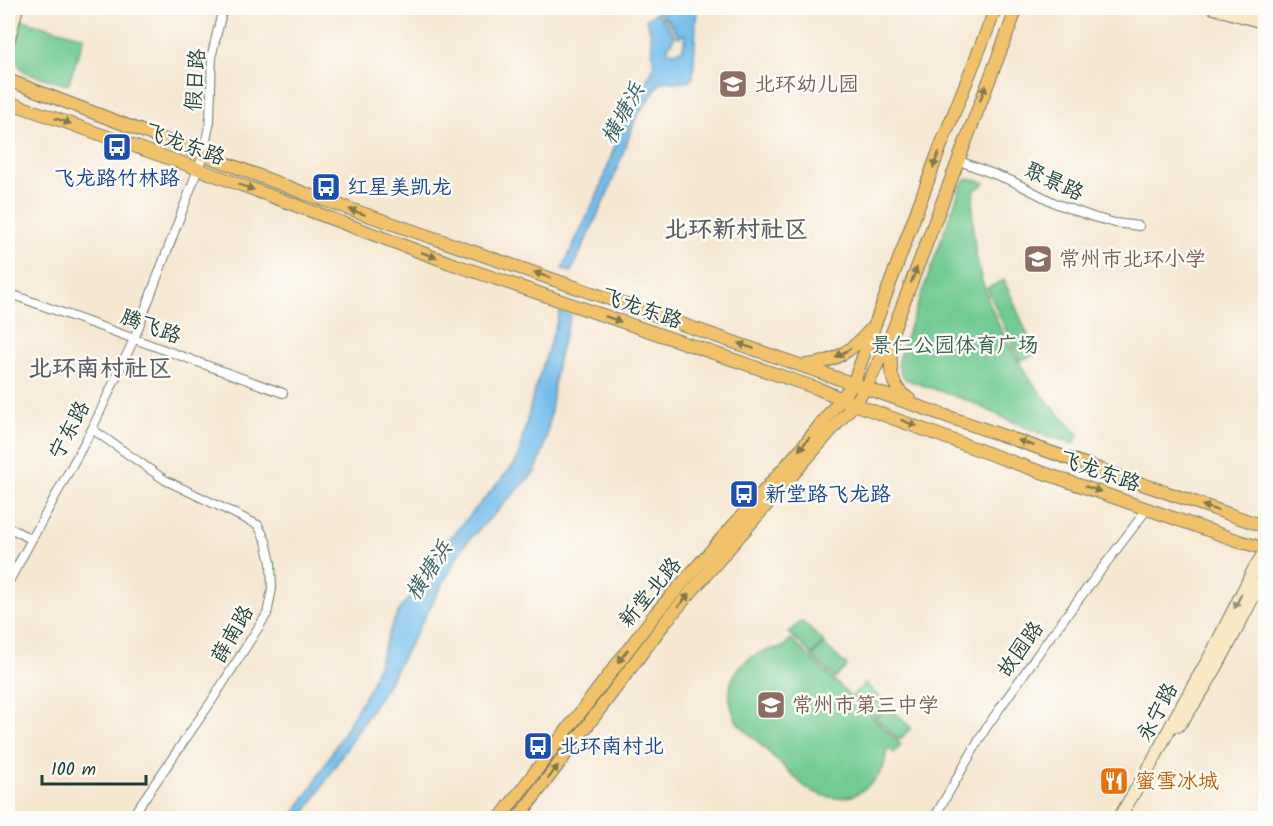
<svg xmlns="http://www.w3.org/2000/svg" width="1273" height="826" font-family="Kalam,'LXGW WenKai TC',sans-serif">
<style>
.green{fill:#72cb92;stroke:#488463;stroke-width:1.5}
.water{fill:#73bdec;stroke:#497d90;stroke-width:1.5}
.lines{fill:none;stroke-linecap:round;stroke-linejoin:round}
.street-casing{stroke:#6a786b;stroke-width:10}
.secondary-casing{stroke:#6a786b;stroke-width:14}
.primary-casing{stroke:#6a786b;stroke-width:14}
.street{stroke:#fff;stroke-width:8}
.secondary{stroke:#fae7c3;stroke-width:12}
.primary{stroke:#f2c26a;stroke-width:12}
.oneway{fill:#7e794c}
.oneway2{fill:#8c927c}
.labels{text-anchor:middle;stroke-width:5;stroke-linejoin:round;paint-order:stroke}
.street-label{font-size:21px;fill:#1f3d34;stroke:#fdfcf7}
.education-label{font-size:21px;fill:#785e54;stroke:#fdfcf7;text-anchor:start}
.transit-label{font-size:21px;fill:#164399;stroke:#fdfcf7;text-anchor:start}
.park-label{font-size:21px;fill:#34604c;stroke:#fdfcf7}
.food-label{font-size:21px;fill:#c56008;stroke:#fdfcf7;text-anchor:start}
.water-label{font-size:22px;font-style:italic;fill:#345d62;stroke:#fdfcf7}
.quarter-label{font-size:24px;font-weight:bold;fill:#5a5d62;stroke:#fdfcf7}
</style>
<rect width="100%" height="100%" fill="#fdfcf7"/>
<filter id="ink" filterUnits="userSpaceOnUse"><feTurbulence type="fractalNoise" baseFrequency=".0167" numOctaves="2"/><feDisplacementMap in="SourceGraphic" scale="12" xChannelSelector="R" yChannelSelector="G"/><feConvolveMatrix kernelMatrix="1 2 1 2 8 2 1 2 1" color-interpolation-filters="sRGB"/></filter>
<filter id="wash" filterUnits="userSpaceOnUse"><feTurbulence type="fractalNoise" baseFrequency=".008" numOctaves="4" result="noise"/><feDisplacementMap in="SourceGraphic" scale="24" xChannelSelector="R" yChannelSelector="G"/><feGaussianBlur stdDeviation="1.35" result="paint"/><feColorMatrix in="noise" values="0 0 0 0 0 0 0 0 0 0 0 0 0 0 0 0 0 1.4 0 .05"/><feComposite in="paint" operator="in"/></filter>
<g filter="url(#wash)">
<rect width="100%" height="100%" fill="#f6e7d1"/>
<!-- green -->
<path class="green" d="M22,20l62,17 -16,48 -38,-11 -7,-3 -5,-7 -4,-15z
M968,179h7l10,4 -11,8c-11,89 41,185 105,243l-5,10 -30,-9 -40,-17 -32,-16 -67,-23c-6,-8 -8,-13 -6,-23l63,-173z
M1004,280l32,74 -16,7 -33,-73z
M801,621l23,21 -12,13 -23,-22z
M791,639l110,106 -7,8 -5,-5c-5,6 -3,15 -7,22 -3,6 -8,10 -12,14 -20,20 -42,16 -64,4l-69,-66c-5,-10 -8,-22 -7,-33 3,-25 30,-41 52,-41z
M824,644l23,22 -12,12 -23,-22z
M865,683l22,22 -12,12 -22,-22z
M889,706l22,22 -12,12 -23,-22z"/>
<!-- water -->
<path class="water" d="M662,8h35l-4,70c-10,9 -20,1 -32,4l-25,36 -27,72 -38,82 -9,-3 37,-78 25,-71 30,-53 -4,-37 -4,-10 11,-9 1,5 4,1v4l5,1v5l4,1v4l4,3c-2,6 -6,8 -8,16l9,1 7,-3 2,-12 -2,-3 -3,3 -3,-1 1,-3 -4,-2v-5l-4,-1 -1,-5 -5,-1v-4l-4,-1 -1,-5z
M560,312l11,3c-4,13 -9,27 -12,40 -9,39 -6,82 -25,118l-70,72 -75,137 -87,136h-11l21,-31 59,-102 21,-61 10,-18 21,-26 16,-29 78,-90 16,-65z"/>
</g>
<g filter="url(#ink)">
<g class="lines">
<!-- street casing -->
<g class="street-casing">
<path id="street" d="M957,160l55,21 45,23 36,13 22,6 24,3
M8,293l275,100
M92,429l73,51 93,45 8,16 5,22 1,26 -5,25 -56,88 -80,116
M8,527l23,12
M8,583l84,-154 42,-90 64,-170 5,-14 7,-34 2,-67 11,-46
M934,818l52,-90 61,-87 101,-133"/>
</g>
<!-- secondary casing -->
<g class="secondary-casing">
<path id="secondary" d="M1214,8l52,15
M1251,8l15,4
M8,42l9,-34
M1178,726c36,-46 60,-102 88,-153
M1119,818l34,-57 23,-45 37,-65 42,-84 11,-17"/>
</g>
<!-- primary casing -->
<g class="primary-casing">
<path id="primary" d="M8,80l296,113 962,334
M8,102l177,62 265,99 369,126 35,15 147,54 241,84 24,7
M892,340c-2,22 -5,46 17,59
M806,365c27,-2 46,-14 64,-35
M500,818l156,-205 144,-163 53,-66 87,-236 56,-140
M518,818l148,-197 188,-217 12,-16 24,-50 127,-330"/>
</g>
<!-- street -->
<use href="#street" class="street"/>
<!-- secondary -->
<use href="#secondary" class="secondary"/>
<!-- primary -->
<use href="#primary" class="primary"/>
</g>
<!-- one-way arrows -->
<defs><path id="oneway-solid" d="M-6-.8H1V-3.2L6.5 0L1 3.2V.8H-6Z" transform="scale(1.5)"/></defs>
<g class="oneway">
<use href="#oneway-solid" transform="translate(983 93) rotate(-69)"/>
<use href="#oneway-solid" transform="translate(63 121) rotate(19)"/>
<use href="#oneway-solid" transform="translate(936 160) rotate(110)"/>
<use href="#oneway-solid" transform="translate(246 187) rotate(20)"/>
<use href="#oneway-solid" transform="translate(357 212) rotate(-161)"/>
<use href="#oneway-solid" transform="translate(429 255) rotate(20)"/>
<use href="#oneway-solid" transform="translate(542 275) rotate(-161)"/>
<use href="#oneway-solid" transform="translate(914 275) rotate(-69)"/>
<use href="#oneway-solid" transform="translate(613 319) rotate(19)"/>
<use href="#oneway-solid" transform="translate(746 346) rotate(-161)"/>
<use href="#oneway-solid" transform="translate(843 353) rotate(149)"/>
<use href="#oneway-solid" transform="translate(909 423) rotate(21)"/>
<use href="#oneway-solid" transform="translate(1026 443) rotate(-161)"/>
<use href="#oneway-solid" transform="translate(804 444) rotate(129)"/>
<use href="#oneway-solid" transform="translate(1093 489) rotate(19)"/>
<use href="#oneway-solid" transform="translate(1210 508) rotate(-161)"/>
<use href="#oneway-solid" transform="translate(684 600) rotate(-49)"/>
<use href="#oneway-solid" transform="translate(623 656) rotate(127)"/>
<use href="#oneway-solid" transform="translate(553 772) rotate(-53)"/>
</g>
<use class="oneway2" href="#oneway-solid" transform="translate(1238 601) rotate(116)"/>
</g>
<!-- icons -->
<defs>
<g id="school-square" transform="scale(1.5)"><rect x="-9" y="-9" width="18" height="18" rx="4" fill="#8d6e63" stroke="#fdfcf7"/><path d="M0-5L7-2L0 1L-7-2ZM-4 1L0 2.5L4 1V4Q0 6-4 4Z" fill="#fff"/></g>
<g id="bus-square" transform="scale(1.5)"><rect x="-9" y="-9" width="18" height="18" rx="4" fill="#1a4fb4" stroke="#fdfcf7"/><path d="M-5-6H5V4H4V6H2V4H-2V6H-4V4H-5ZM-3.5-4V0h7V-4ZM-3.5 1.2v1.5H-2V1.2ZM2 1.2v1.5H3.5V1.2Z" fill="#fff"/></g>
<g id="restaurant-square" transform="scale(1.5)"><rect x="-9" y="-9" width="18" height="18" rx="4" fill="#e8710a" stroke="#fdfcf7"/><path d="M-5-6h1v4h1v-4h1v4h1v-4h1v5L-1.5 .5V6h-2V.5L-5-1ZM5-6V6H3V1.5H1.5Q1.5-4 5-6Z" fill="#fff"/></g>
</defs>
<g fill-rule="evenodd">
<use href="#school-square" x="733" y="84"/>
<use href="#bus-square" x="117" y="147"/>
<use href="#bus-square" x="326" y="187"/>
<use href="#school-square" x="1038" y="259"/>
<use href="#bus-square" x="744" y="494"/>
<use href="#school-square" x="771" y="705"/>
<use href="#bus-square" x="538" y="746"/>
<use href="#restaurant-square" x="1114" y="781"/>
</g>
<g class="labels">
<!-- street labels -->
<g class="street-label">
<text transform="translate(195 80) rotate(-86)" y="7">假日路</text>
<text transform="translate(185 144) rotate(20)" y="7">飞龙东路</text>
<text transform="translate(1054 181) rotate(25)" y="7">聚景路</text>
<text transform="translate(642 308) rotate(19)" y="7">飞龙东路</text>
<text transform="translate(151 326) rotate(20)" y="7">腾飞路</text>
<text transform="translate(69 430) rotate(-62)" y="7">宁东路</text>
<text transform="translate(1100 471) rotate(19)" y="7">飞龙东路</text>
<text transform="translate(650 592) rotate(-50)" y="7">新堂北路</text>
<text transform="translate(232 634) rotate(-60)" y="7">薛南路</text>
<text transform="translate(1020 649) rotate(-54)" y="7">故园路</text>
<text transform="translate(1157 712) rotate(-62)" y="7">永宁路</text>
</g>
<!-- education labels -->
<g class="education-label">
<text x="754" y="91">北环幼儿园</text>
<text x="1059" y="266">常州市北环小学</text>
<text x="792" y="712">常州市第三中学</text>
</g>
<!-- transit labels -->
<g class="transit-label">
<text x="117" y="185" text-anchor="middle">飞龙路竹林路</text>
<text x="347" y="194">红星美凯龙</text>
<text x="765" y="501">新堂路飞龙路</text>
<text x="559" y="753">北环南村北</text>
</g>
<!-- park labels -->
<g class="park-label">
<text x="955" y="352">景仁公园体育广场</text>
</g>
<!-- food labels -->
<g class="food-label">
<text x="1135" y="788">蜜雪冰城</text>
</g>
<!-- water labels -->
<g class="water-label">
<text transform="translate(622 113) rotate(-61)" y="8">横塘浜</text>
<text transform="translate(428 570) rotate(-57)" y="8">横塘浜</text>
</g>
<!-- quarter labels -->
<g class="quarter-label">
<text x="736" y="237">北环新村社区</text>
<text x="100" y="376">北环南村社区</text>
</g>
</g>
<!-- margin -->
<rect width="1273" height="826" fill="none" stroke="#fdfcf7" stroke-width="30"/>
<!-- scale -->
<path d="M42 775v9h104v-9" fill="none" stroke="#1f3d34" stroke-width="3"/>
<text x="51" y="775" font-size="18" fill="#1f3d34" stroke="#fdfcf7" stroke-width="4.5" paint-order="stroke">100 m</text>
</svg>
